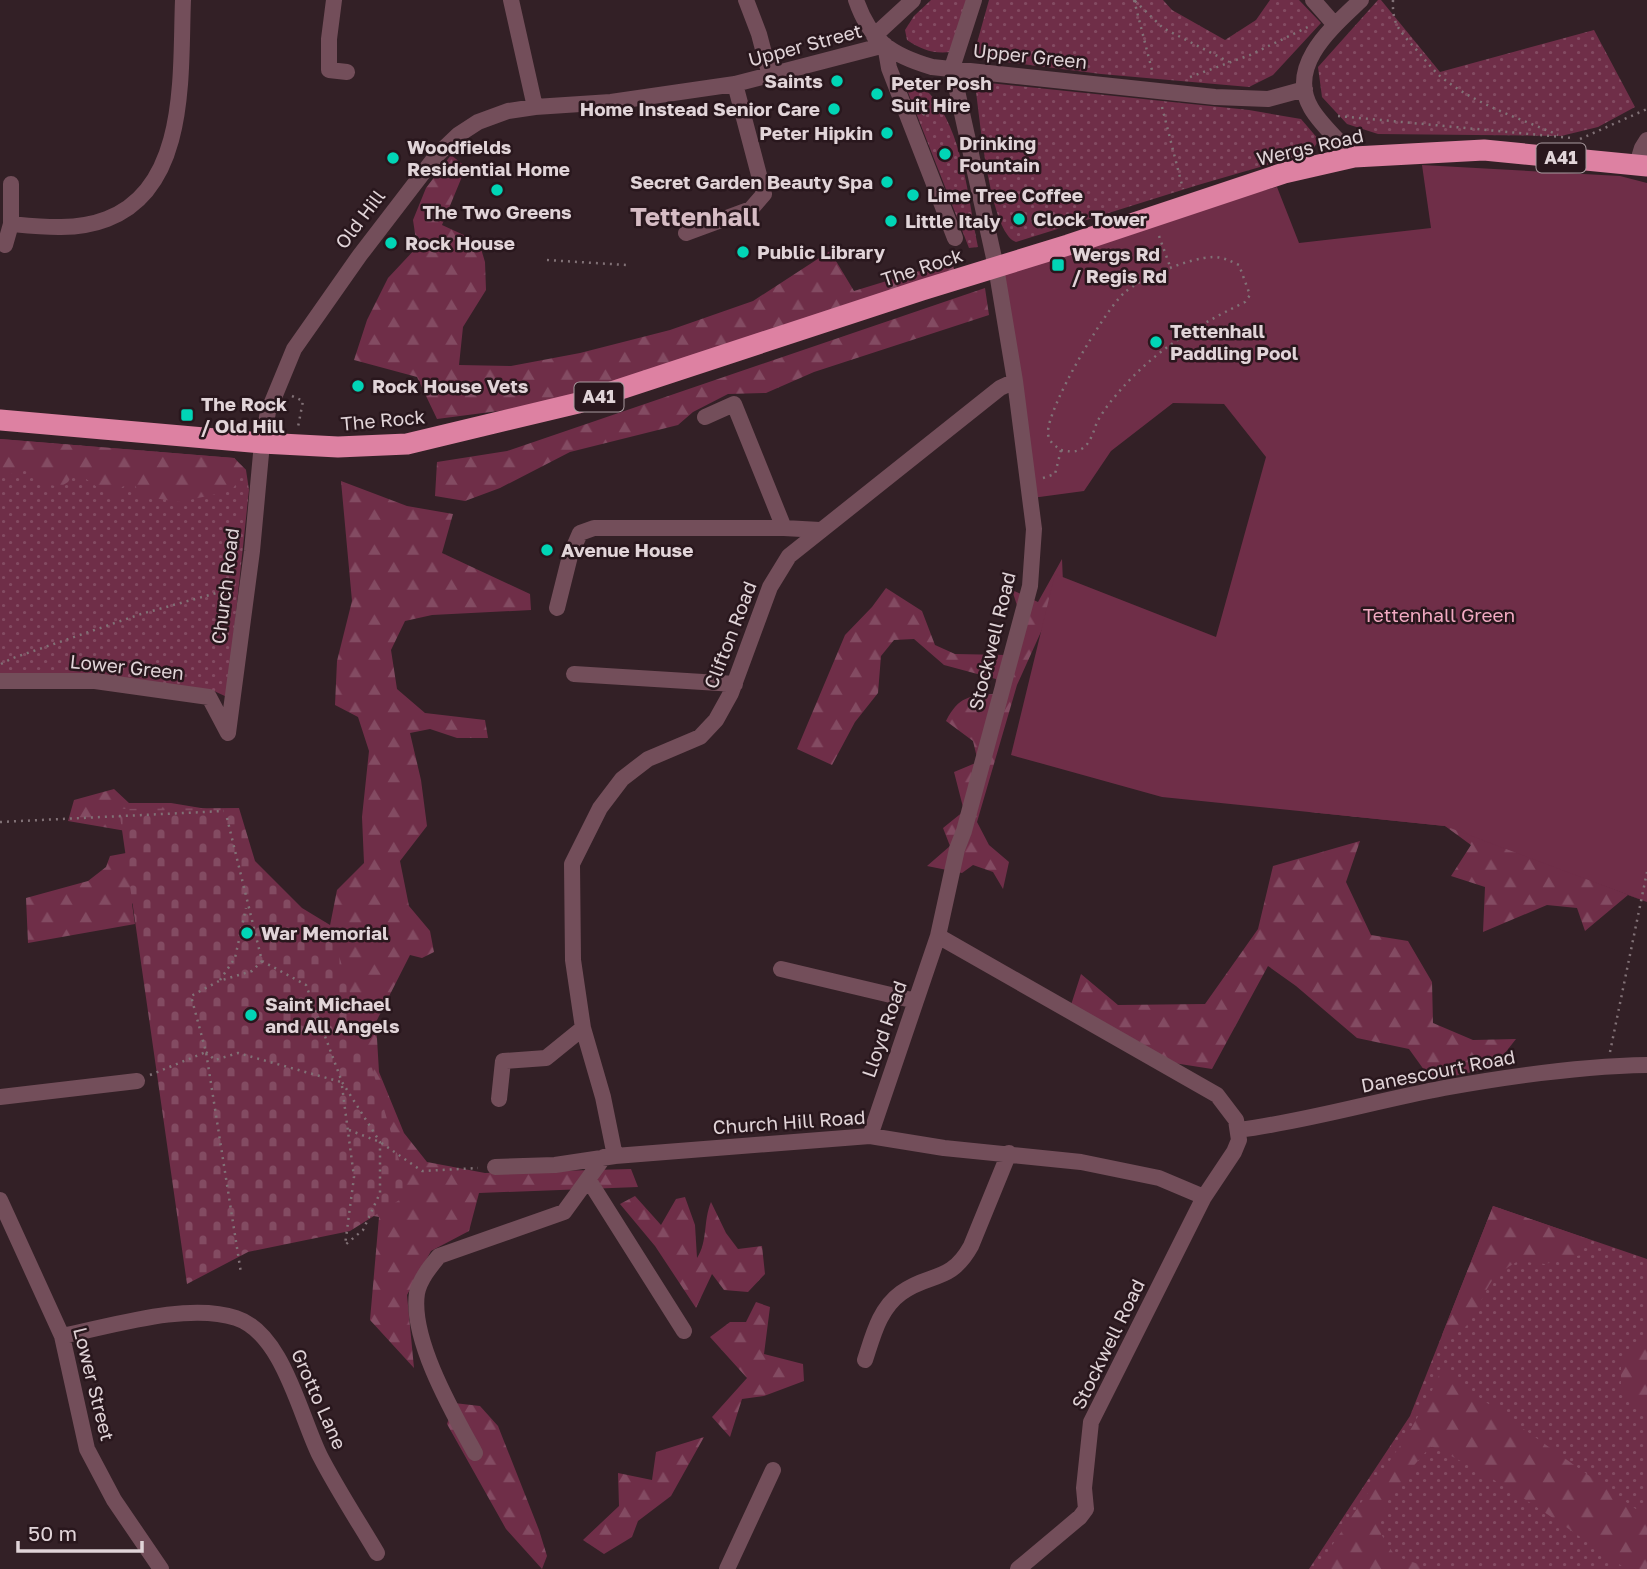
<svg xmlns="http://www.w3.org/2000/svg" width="1647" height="1569" font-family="'Golos Text',sans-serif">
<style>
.grass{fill:url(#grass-dots)}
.forest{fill:url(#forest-firs)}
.cemetery{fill:url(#cemetery-stones)}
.park{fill:#6f2e48}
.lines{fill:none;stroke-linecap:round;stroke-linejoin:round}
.path{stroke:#817176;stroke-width:2.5;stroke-dasharray:2 5;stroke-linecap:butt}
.minor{stroke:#734e5a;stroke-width:16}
.highway{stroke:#dd81a2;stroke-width:21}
.poi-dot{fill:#01d5b6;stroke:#29171d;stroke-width:2.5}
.labels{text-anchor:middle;stroke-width:5;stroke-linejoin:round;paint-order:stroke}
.shield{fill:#29171d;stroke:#aa9ba0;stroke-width:2}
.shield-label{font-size:18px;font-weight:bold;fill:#e1d4d8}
.street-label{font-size:19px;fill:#e1d4d8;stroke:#29171d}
.poi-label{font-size:19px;font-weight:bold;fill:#e1d4d8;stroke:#29171d;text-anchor:start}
.park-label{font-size:19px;fill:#f2aac2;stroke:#29171d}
.district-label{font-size:26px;font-weight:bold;fill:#d6bcc4;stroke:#29171d}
</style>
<defs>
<pattern id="grass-dots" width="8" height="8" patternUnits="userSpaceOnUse" patternTransform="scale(1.75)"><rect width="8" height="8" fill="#6f2e48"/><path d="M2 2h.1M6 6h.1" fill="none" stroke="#834b62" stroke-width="1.8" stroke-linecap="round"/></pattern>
<pattern id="forest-firs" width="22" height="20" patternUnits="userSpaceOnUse" patternTransform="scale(1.75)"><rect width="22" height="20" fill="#6f2e48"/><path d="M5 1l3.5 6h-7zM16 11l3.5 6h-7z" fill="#834b62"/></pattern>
<pattern id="cemetery-stones" width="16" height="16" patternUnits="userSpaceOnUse" patternTransform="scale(1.75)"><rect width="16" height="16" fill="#6f2e48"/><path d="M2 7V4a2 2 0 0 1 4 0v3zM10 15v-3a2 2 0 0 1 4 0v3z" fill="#834b62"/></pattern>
</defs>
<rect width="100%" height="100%" fill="#332026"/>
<!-- grass -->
<path class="grass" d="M931,0h39l-19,52c-18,2 -29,-2 -44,-12l-2,-10 9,-14z
M989,0h174l9,10 53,30 31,-20 14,-20h29l22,23 -48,52 -24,12 -148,-13 -119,-15 -7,-9z
M1378,0h3l59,72 154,-42 41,77 -37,20 -37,9 -183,-2 -31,-10 -25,-27 -4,-30z
M902,77c10,5 20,9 28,17 33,37 38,104 48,153l-9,1z
M989,83l260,27 52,9 18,21 -8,12 -113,33 -182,57c-26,-9 -36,-122 -40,-150z
M0,439l234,19 12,12 3,20 -22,207 -13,-6 -124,-14 -90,2z
M1493,1206l154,53v310h-338l101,-153z"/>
<!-- forest -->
<path class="forest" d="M451,155l15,12 -24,58 37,17 6,20 1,28 -23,37 -4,38 52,1 69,-13 90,-23 83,-29 77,-50 24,40 98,-30 3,12 -247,84 -179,50 -92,12 -20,-42 -63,-17 13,-40 21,-42 29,-31 -4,-27 13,-32z
M985,288l4,27 -175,57 -48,21 -38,1 -35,18 -15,13 -108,27 -70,36 -35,13 -30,-5 2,-34 70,-11z
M0,439l234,19 12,12 -15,21 -52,11 -38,-6 -8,-14 -11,5 -7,13 -40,-29 -7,11 -8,5 -23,-5 -11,-15 -19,9 -7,-1z
M341,481l66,25 46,8 -11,39 88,41 1,16 -99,5 -27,6 -14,29 6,39 28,24 60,7 3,18h-31l-27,-9 -20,4 11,47 6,46 -27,35 9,45 21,25 4,21 -12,6 -12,-3 -34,67 3,50 25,61 23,29 58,11 146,-4 7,18 -159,6 -10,38 -38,20 -24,44 7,73 -44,-48 9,-103 -37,-7 -20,-244 15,-76 27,-27 -2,-46 7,-66 -11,-34 -23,-12 2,-44 15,-60z
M1062,559l1,24 -46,102 -40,137 12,23 20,17 -6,27 -10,-17 -20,-7 -11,8 -35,-7 23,-20 -7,-18 21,-17 -10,-39 24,-10 -5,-21 -27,-20c13,-25 23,-25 49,-27l1,-15 -52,-14 -30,-26 -20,1 -13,16 -3,37 -23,29 -23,43 -35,-16 48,-114 27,-28 14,-19 36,23 13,34 20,9 51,1 16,-34 -10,-31 26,12z
M1311,770l336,132 -19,-7 -43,36 -8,-23 -30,-3 -64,27 2,-45 -34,-11 20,-31 -26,-19 -135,-14z
M114,789l15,14h42l42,7 -52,27 -93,-16 6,-21z
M1360,841l-14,41 25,53 37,6 24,41 1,41 40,17 43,-1 -22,28 -62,14 -23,-32 -52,-11 -61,-52 -28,-20 -56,103 -51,-8 -91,-53 11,-34 37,31 87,-1 53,-75 15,-63z
M126,853l20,36 -14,15 3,20 -107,19 -2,-45 62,-17 18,-14 4,-11z
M635,1196l26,29 15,-26 9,-2 10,28 2,33c11,-17 6,-37 14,-56l15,31 12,16 24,-3 3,28 -17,18 -24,-2 -12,-16 -16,34 -41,-62 -35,-42z
M1493,1206l95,33 -7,16 -36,9 -27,-3c-8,5 -17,10 -23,16 -16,17 -21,63 -53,58z
M756,1302l14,5 -6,47 39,10 1,17 -40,15 -22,3 -12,38 -18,-20 35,-39 -37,-41 20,-15h16z
M1647,1345v71l-6,-3 -20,-19v-28l14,-19z
M1442,1369l27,21 178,127v52h-21c-63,-44 -125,-90 -195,-123l-22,25 -20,27 -8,20v16l14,22 26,9 4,4h-109l92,-135 20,-35z
M454,1403l26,3 18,20 41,104 8,26 -5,13 -36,-40 -59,-105z
M704,1437l-33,59 -33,25 -6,16 -28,17 -21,-14 36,-34 -1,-33 34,7 4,-28z"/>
<!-- cemetery -->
<path class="cemetery" d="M239,808l16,53 47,47 28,17 79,269 -59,37 -102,21 -61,32 -68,-475z"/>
<!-- park -->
<path class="park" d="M1422,165l198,11 27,7v719l-202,-76 -283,-29 -151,-42 44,-181 161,63 50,-180 -42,-53 -51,-1 -62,48 -27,40 -52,7 -29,-225 186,-63 88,-23 22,56 132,-15z"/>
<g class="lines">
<!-- path -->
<path class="path" d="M1134,0l19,74
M1393,0c-1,24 6,30 21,47 9,10 17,21 26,29 34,28 79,42 118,59
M1135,1l28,27 66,34
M781,49l7,-2
M1190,77l60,-22 62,-30
M1162,107l21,82
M923,115l15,-18
M1338,116l234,22
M1580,139l67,-30
M1159,236l12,33
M547,260l79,5
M292,396l11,5 -5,26
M1043,478l12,-4 6,-24c-6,-4 -12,-8 -13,-16 -2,-25 57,-124 76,-141 18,-16 65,-35 89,-36 10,0 17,4 26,8l11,30 -5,7c-54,27 -94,50 -133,98 -5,6 -11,15 -15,22 -7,20 -11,34 -36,28
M1,664l12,-6 128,-44 90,-25
M227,818l35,143 -10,10 -33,10 -28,15 15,56 35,221
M0,822l224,-11
M262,961l44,24 36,97 38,60v51l-17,37 -18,15
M220,980l15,-22 11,-50
M206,1052l9,8 23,-7 103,29
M1610,1052l37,-180
M150,1075l56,-23
M342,1086l12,91 -9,68
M349,1130l31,12 42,29 56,-3"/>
<!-- minor -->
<path class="minor" d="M334,0l-5,39v31l18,2
M511,0l24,107
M746,0l13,34 11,42
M856,0c14,41 35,55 76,67l283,30 53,2 37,-10
M1313,0l22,25
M874,36l39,-36
M952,68l22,-68
M1354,157c-13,-14 -34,-33 -43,-49 -25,-43 23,-82 50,-108
M1637,164l5,-16 5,-8
M11,224c31,3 65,7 96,-5 82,-31 73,-147 76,-219
M686,233l65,-24 13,-15 -29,-110
M5,245l6,-21v-40
M705,417l29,-13 50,124
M557,608l13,-52 10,-23 14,-5h190l36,2
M574,674l161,10
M0,681h95l114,16 19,36
M228,733l24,-182 10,-108 6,-31 26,-63 66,-94 76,-99 22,-21 20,-13 30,-11 27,-4 76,-5 124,-18 150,-39 4,23 66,170
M938,936l279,159 19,25 3,20 -5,12 -30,45 -113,225 -7,66 2,21 -6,8 -62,52
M781,969l135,32
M0,1097l137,-16
M499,1099l4,-38 43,-3 37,-30
M1239,1130c69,-9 136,-29 205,-42 67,-12 135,-22 203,-23
M870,1136l68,-200 19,-87 7,-18 66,-245 4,-57 -19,-148 -19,-114 -44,-199
M615,1156l-12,-59 -20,-69 -10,-68 -1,-96 28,-56 22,-29 26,-20 52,-22 16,-17 15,-27 39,-106 19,-31 211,-168 15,-7
M495,1167l60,-2 60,-9 255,-20 74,12 137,14 78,16 45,19
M588,1179l96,152
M0,1200l62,136 25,113 27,51 47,69
M62,1336c50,-10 126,-34 174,-18 47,15 64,98 84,138 17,33 38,65 57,97
M865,1360c8,-24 14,-51 36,-67 28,-21 49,-9 70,-47l38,-93
M475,1453c-22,-40 -65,-114 -58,-160 3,-14 13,-26 22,-37l125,-44 40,-55
M727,1569l46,-99"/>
<!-- highway -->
<path class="highway" d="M0,420l262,23 76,4 69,-3 171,-41 344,-113 146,-45 216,-72 70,-16 130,-7 163,16"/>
</g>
<!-- markers -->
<g class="poi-dot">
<circle cx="837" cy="81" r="7"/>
<circle cx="877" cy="94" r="7"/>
<circle cx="834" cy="109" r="7"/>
<circle cx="887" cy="133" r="7"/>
<circle cx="945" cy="154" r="7"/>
<circle cx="393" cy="158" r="7"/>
<circle cx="887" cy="182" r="7"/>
<circle cx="497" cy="190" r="7"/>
<circle cx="913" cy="195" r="7"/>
<circle cx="1019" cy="219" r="7"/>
<circle cx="891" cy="221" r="7"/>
<circle cx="391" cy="243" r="7"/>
<circle cx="743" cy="252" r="7"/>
<rect x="1051" y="258" width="14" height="14" rx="3.5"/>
<circle cx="1156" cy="342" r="7"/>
<circle cx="358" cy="386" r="7"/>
<rect x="180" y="408" width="14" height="14" rx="3.5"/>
<circle cx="547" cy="550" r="7"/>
<circle cx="247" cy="933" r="7"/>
<circle cx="251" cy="1015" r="7"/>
</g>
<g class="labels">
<!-- shield labels -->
<g class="shield">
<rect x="1536.5" y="143.5" width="49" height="29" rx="5"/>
<rect x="574.5" y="382.5" width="49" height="29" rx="5"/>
</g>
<g class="shield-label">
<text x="1561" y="164">A41</text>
<text x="599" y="403">A41</text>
</g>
<!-- street labels -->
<g class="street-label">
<text transform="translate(805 45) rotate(-15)" y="7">Upper Street</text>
<text transform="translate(1030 56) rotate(6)" y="7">Upper Green</text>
<text transform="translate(1310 147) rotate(-13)" y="7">Wergs Road</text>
<text transform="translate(360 219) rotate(-53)" y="7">Old Hill</text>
<text transform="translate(922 267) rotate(-18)" y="7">The Rock</text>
<text transform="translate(383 420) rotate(-5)" y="7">The Rock</text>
<text transform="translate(225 586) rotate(-83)" y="7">Church Road</text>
<text transform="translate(730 635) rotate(-69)" y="7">Clifton Road</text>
<text transform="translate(992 641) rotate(-76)" y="7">Stockwell Road</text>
<text transform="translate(127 667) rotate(6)" y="7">Lower Green</text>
<text transform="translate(884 1029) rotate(-71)" y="7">Lloyd Road</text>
<text transform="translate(1438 1071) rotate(-11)" y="7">Danescourt Road</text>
<text transform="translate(789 1122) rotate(-4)" y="7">Church Hill Road</text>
<text transform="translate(1108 1344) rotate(-64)" y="7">Stockwell Road</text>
<text transform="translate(94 1384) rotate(76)" y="7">Lower Street</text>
<text transform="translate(319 1399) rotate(66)" y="7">Grotto Lane</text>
</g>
<!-- poi labels -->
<g class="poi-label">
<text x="823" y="88" text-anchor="end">Saints</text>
<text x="891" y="90">Peter Posh<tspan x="891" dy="22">Suit Hire</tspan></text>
<text x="820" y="116" text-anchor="end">Home Instead Senior Care</text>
<text x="873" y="140" text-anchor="end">Peter Hipkin</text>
<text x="959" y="150">Drinking<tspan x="959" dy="22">Fountain</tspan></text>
<text x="407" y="154">Woodfields<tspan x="407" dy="22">Residential Home</tspan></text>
<text x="873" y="189" text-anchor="end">Secret Garden Beauty Spa</text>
<text x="927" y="202">Lime Tree Coffee</text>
<text x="497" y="219" text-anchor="middle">The Two Greens</text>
<text x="1033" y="226">Clock Tower</text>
<text x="905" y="228">Little Italy</text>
<text x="405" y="250">Rock House</text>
<text x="757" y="259">Public Library</text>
<text x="1072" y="261">Wergs Rd<tspan x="1072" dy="22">/ Regis Rd</tspan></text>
<text x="1170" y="338">Tettenhall<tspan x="1170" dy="22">Paddling Pool</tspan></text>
<text x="372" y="393">Rock House Vets</text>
<text x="201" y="411">The Rock<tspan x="201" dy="22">/ Old Hill</tspan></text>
<text x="561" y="557">Avenue House</text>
<text x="261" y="940">War Memorial</text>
<text x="265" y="1011">Saint Michael<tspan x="265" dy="22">and All Angels</tspan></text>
</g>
<!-- park labels -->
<g class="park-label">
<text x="1439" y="622">Tettenhall Green</text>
</g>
<!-- district labels -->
<g class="district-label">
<text x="695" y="226">Tettenhall</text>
</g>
</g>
<!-- scale -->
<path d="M18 1541v10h124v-10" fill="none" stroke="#e1d4d8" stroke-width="3.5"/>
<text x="28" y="1541" font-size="21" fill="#e1d4d8" stroke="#29171d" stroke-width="5" paint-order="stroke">50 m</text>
</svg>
